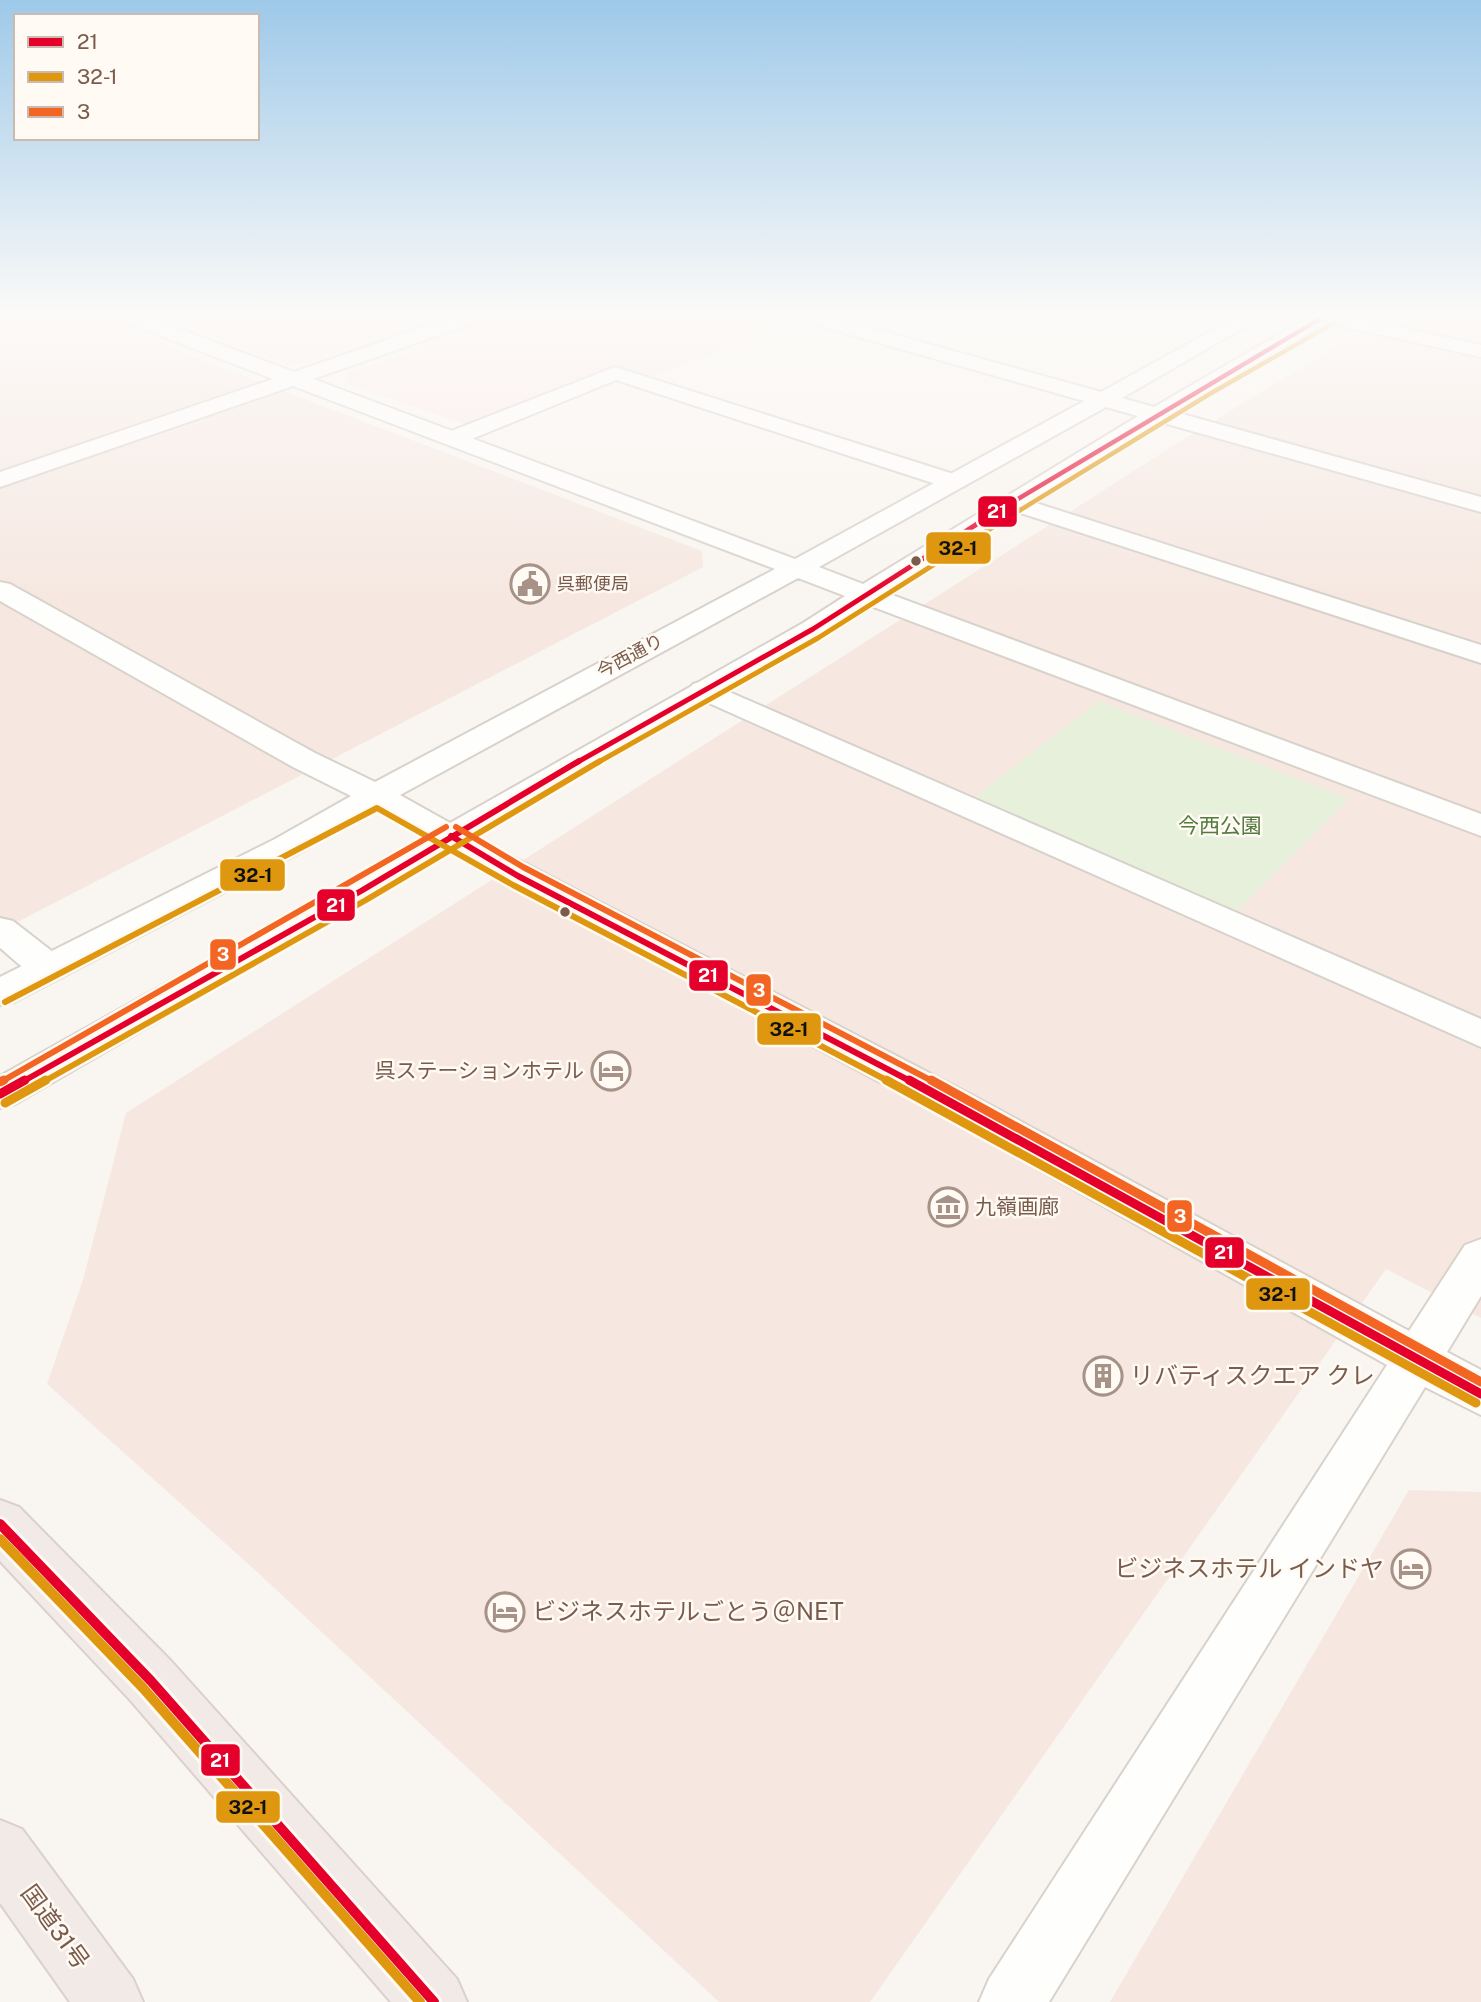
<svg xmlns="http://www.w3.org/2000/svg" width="1481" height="2002" font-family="'Public Sans','Noto Sans JP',sans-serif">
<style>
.commercial{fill:#f6e8e1}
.medical{fill:#fae9e9}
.green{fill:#e7f0db}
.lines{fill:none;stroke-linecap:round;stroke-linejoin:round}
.street-casing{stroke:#d7d1cb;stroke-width:4}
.secondary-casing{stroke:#d9d2cb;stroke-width:4}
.highway-casing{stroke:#dad1cc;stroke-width:4}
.street{fill:#fefefd;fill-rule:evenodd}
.secondary{fill:#fefefd;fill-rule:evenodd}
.highway{fill:#f2eae7;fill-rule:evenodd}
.bus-1-far4-casing{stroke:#fffaf3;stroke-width:7}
.bus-1-far3-casing{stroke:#fffaf3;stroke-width:9}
.bus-1-far2-casing{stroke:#fffaf3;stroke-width:11}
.bus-1-far1-casing{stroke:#fffaf3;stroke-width:14}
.bus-1-casing{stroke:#fffaf3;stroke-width:16}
.bus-2-far4-casing{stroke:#fffaf3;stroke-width:7}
.bus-2-far3-casing{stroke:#fffaf3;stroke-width:9}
.bus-2-far2-casing{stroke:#fffaf3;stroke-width:11}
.bus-2-far1-casing{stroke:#fffaf3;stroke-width:14}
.bus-2-casing{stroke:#fffaf3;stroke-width:16}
.bus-3-far1-casing{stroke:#fffaf3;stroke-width:11}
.bus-3-casing{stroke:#fffaf3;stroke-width:14}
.bus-1-far4{stroke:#e4002b;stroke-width:4.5}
.bus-1-far3{stroke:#e4002b;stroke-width:5}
.bus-1-far2{stroke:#e4002b;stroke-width:6}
.bus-1-far1{stroke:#e4002b;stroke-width:9}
.bus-1{stroke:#e4002b;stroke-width:10}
.bus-2-far4{stroke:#de970f;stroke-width:4.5}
.bus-2-far3{stroke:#de970f;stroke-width:5}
.bus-2-far2{stroke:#de970f;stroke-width:6}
.bus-2-far1{stroke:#de970f;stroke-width:9}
.bus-2{stroke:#de970f;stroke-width:10}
.bus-3-far1{stroke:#f26522;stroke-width:6}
.bus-3{stroke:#f26522;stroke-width:9}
.bus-dot{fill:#7a5c4d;stroke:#fffaf3;stroke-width:2.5}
.labels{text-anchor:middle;stroke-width:5;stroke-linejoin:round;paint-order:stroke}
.far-poi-label{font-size:18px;fill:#7a5c4d;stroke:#fffaf3;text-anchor:start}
.far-street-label{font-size:18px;fill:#7a5c4d;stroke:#fffaf3}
.park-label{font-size:21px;fill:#537a41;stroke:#fffaf3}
.poi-label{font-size:21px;fill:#7a5c4d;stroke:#fffaf3;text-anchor:end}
.near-poi-label{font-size:24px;fill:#7a5c4d;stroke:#fffaf3;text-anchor:start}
.near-street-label{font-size:24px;fill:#7a5c4d;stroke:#fffaf3}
.line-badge{stroke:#fffaf3;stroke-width:2.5}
.badge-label{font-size:19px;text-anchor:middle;font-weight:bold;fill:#fff}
.pale-badge-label{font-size:19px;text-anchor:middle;font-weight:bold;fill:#111}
</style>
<rect width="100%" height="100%" fill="#f9f5f0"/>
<!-- commercial -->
<path class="commercial" d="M0,314h82l620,237 1,16 -703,364z
M518,314h188l60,18 -118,47 -161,-54z
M1389,314h92v1004l-95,-49 -516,733h-151l-464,-432 -208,-186 36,-104 43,-167 1047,-667z
M1409,1490l72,2v510h-371z"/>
<!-- medical -->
<path class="medical" d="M154,314h296l-142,50 -31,-3z
M487,325l126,42 -144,59 -120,-42 -4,-10z"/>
<!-- green -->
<path class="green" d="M1099,701l250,98 -112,112 -262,-114z"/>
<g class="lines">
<!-- street casing -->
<g class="street-casing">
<path id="street" d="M1317,314h23l141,31v12l-163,-36z
M615,367l348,110 3,5 -3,5h-18l-329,-107 -154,63h-16l-4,-5 4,-5z
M1014,496l467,149v18l-476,-155 -3,-5 3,-5z
M704,681l777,338v28l-788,-351 -4,-6 4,-6z
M0,918l13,3 49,38 6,9 -6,9c-27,7 -42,-13 -62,-29z"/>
</g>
<!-- secondary casing -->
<g class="secondary-casing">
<path id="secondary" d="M111,314h29l154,58 167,-58h30l-3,4 -175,61 482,180 289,-158 -293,-83 -3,-4h33l280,78 141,-78h25l-145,84 32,9 160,-93h25l-164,98 306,85v15l-321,-90 -273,171 594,221v22l-613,-231 -45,30 -349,202 492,255 443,239 56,-86 16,-6v57l-34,56 34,18v45l-56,-28 -376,615h-70l10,-23 398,-614 -451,-253 -486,-260 -435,252 -15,4v-32l426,-238 -50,-29 -77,44 -285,149 -14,3v-28l275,-138 76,-43 -58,-29 -293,-166v-19l10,2 305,169 60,29 400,-213 -482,-183 -293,101v-15l273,-93 -159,-61zM1106,407l32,9 -275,168 -44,-17zM798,578l47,18 -42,27 -353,200 -50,-28z"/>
</g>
<!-- highway casing -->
<g class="highway-casing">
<path id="highway" d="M0,1500l19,7 152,154 286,318 10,23h-76l-260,-301 -131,-140z
M0,1820l22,9 111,150 10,23h-73l-70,-99z"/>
</g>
<!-- street -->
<use href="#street" class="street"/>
<!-- secondary -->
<use href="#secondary" class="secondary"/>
<!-- highway -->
<use href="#highway" class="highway"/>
<!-- bus-1-far4 casing -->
<g class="bus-1-far4-casing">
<path id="bus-1-far4" d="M996,512l332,-198"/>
</g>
<!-- bus-1-far3 casing -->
<g class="bus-1-far3-casing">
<path id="bus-1-far3" d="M576,763l237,-134 186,-119"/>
</g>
<!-- bus-1-far2 casing -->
<g class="bus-1-far2-casing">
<path id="bus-1-far2" d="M451,836l67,40 394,206
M22,1082l339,-191 218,-130"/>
</g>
<!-- bus-1-far1 casing -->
<g class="bus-1-far1-casing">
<path id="bus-1-far1" d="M909,1080l572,314
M0,1094l25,-14"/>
</g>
<!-- bus-1 casing -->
<g class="bus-1-casing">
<path id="bus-1" d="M0,1524l151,157 283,321"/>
</g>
<!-- bus-2-far4 casing -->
<g class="bus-2-far4-casing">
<path id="bus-2-far4" d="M1017,512l191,-117 126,-72"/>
</g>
<!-- bus-2-far3 casing -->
<g class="bus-2-far3-casing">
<path id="bus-2-far3" d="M597,763l221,-125 202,-128"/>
</g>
<!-- bus-2-far2 casing -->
<g class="bus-2-far2-casing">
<path id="bus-2-far2" d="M5,1002l372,-194 136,77 377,197
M43,1082l323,-182 234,-139"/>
</g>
<!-- bus-2-far1 casing -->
<g class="bus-2-far1-casing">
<path id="bus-2-far1" d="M886,1080l590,323
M5,1103l41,-23"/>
</g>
<!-- bus-2 casing -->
<g class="bus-2-casing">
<path id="bus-2" d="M0,1539l143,149 277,314"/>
</g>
<!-- bus-3-far1 casing -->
<g class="bus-3-far1-casing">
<path id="bus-3-far1" d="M456,827l67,40 411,215
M1,1082l445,-255"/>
</g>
<!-- bus-3 casing -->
<g class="bus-3-casing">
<path id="bus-3" d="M931,1080l550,302
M0,1082l4,-2"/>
</g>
<!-- bus-1-far4 -->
<use href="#bus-1-far4" class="bus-1-far4"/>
<!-- bus-1-far3 -->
<use href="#bus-1-far3" class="bus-1-far3"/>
<!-- bus-1-far2 -->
<use href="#bus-1-far2" class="bus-1-far2"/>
<!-- bus-1-far1 -->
<use href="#bus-1-far1" class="bus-1-far1"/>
<!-- bus-1 -->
<use href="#bus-1" class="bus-1"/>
<!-- bus-2-far4 -->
<use href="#bus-2-far4" class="bus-2-far4"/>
<!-- bus-2-far3 -->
<use href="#bus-2-far3" class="bus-2-far3"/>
<!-- bus-2-far2 -->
<use href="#bus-2-far2" class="bus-2-far2"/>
<!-- bus-2-far1 -->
<use href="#bus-2-far1" class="bus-2-far1"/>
<!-- bus-2 -->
<use href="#bus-2" class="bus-2"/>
<!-- bus-3-far1 -->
<use href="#bus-3-far1" class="bus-3-far1"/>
<!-- bus-3 -->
<use href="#bus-3" class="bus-3"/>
</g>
<!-- sky -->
<linearGradient id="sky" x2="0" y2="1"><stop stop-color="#9ec9e9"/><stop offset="0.53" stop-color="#fcfaf8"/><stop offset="1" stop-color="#fcfaf8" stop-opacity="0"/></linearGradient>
<rect width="1481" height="595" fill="url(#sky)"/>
<!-- icons -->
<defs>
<g id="civic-ring" transform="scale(2.0125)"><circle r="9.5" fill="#fffaf3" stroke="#a69286" stroke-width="1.5"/><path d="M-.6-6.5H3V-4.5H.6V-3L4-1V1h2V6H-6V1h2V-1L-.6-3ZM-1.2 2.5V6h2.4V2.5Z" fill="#a69286"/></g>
<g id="hotel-ring" transform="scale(2.0125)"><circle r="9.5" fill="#fffaf3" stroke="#a69286" stroke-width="1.5"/><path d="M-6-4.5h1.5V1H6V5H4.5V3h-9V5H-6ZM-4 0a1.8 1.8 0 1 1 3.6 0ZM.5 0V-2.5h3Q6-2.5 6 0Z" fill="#a69286"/></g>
<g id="museum-ring" transform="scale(2.0125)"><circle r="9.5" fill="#fffaf3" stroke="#a69286" stroke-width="1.5"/><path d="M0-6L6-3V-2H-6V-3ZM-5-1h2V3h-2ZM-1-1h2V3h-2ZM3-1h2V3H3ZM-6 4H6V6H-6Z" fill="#a69286"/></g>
<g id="building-ring" transform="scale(2.0125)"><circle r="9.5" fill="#fffaf3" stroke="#a69286" stroke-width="1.5"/><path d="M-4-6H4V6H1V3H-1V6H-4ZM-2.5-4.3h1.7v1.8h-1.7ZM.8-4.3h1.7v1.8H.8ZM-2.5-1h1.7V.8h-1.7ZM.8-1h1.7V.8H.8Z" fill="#a69286"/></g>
</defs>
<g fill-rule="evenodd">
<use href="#civic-ring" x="530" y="584"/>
<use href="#hotel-ring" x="611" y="1071"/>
<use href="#museum-ring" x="948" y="1207"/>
<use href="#building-ring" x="1103" y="1376"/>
<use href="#hotel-ring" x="1411" y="1569"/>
<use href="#hotel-ring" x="505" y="1612"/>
</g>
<!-- markers -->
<g class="bus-dot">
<circle cx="916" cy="561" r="6"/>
<circle cx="565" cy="912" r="6"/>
</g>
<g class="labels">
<!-- far-poi labels -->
<g class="far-poi-label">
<text x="557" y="590">呉郵便局</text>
</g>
<!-- far-street labels -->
<g class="far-street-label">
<text transform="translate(630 656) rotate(-28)" y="6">今西通り</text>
</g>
<!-- park labels -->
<g class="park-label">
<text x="1220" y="833">今西公園</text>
</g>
<!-- poi labels -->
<g class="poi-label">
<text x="584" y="1078">呉ステーションホテル</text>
<text x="975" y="1214" text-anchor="start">九嶺画廊</text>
</g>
<!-- near-poi labels -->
<g class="near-poi-label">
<text x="1130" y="1384">リバティスクエア クレ</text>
<text x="1384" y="1577" text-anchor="end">ビジネスホテル インドヤ</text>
<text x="532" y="1620">ビジネスホテルごとう＠NET</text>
</g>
<!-- near-street labels -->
<g class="near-street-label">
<text transform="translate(55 1927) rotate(54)" y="8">国道31号</text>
</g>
</g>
<g class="line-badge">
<rect x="977" y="495" width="41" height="33" rx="7" fill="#e4002b"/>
<rect x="925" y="531" width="67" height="34" rx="7" fill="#de970f"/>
<rect x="219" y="858" width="67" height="34" rx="7" fill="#de970f"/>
<rect x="316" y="888" width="40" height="34" rx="7" fill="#e4002b"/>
<rect x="209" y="938" width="28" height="33" rx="7" fill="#f26522"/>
<rect x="688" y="959" width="41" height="33" rx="7" fill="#e4002b"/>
<rect x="745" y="973" width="27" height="34" rx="7" fill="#f26522"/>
<rect x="756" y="1012" width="66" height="34" rx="7" fill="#de970f"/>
<rect x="1166" y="1199" width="27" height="34" rx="7" fill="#f26522"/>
<rect x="1204" y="1236" width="41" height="33" rx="7" fill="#e4002b"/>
<rect x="1245" y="1277" width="66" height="34" rx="7" fill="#de970f"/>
<rect x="200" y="1743" width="41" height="34" rx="7" fill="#e4002b"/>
<rect x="215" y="1790" width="66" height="34" rx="7" fill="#de970f"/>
</g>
<g class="badge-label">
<text x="997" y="518">21</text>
<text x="336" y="912">21</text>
<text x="223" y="961">3</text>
<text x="708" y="982">21</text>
<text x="759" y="997">3</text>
<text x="1180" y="1223">3</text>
<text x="1224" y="1259">21</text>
<text x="220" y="1767">21</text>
</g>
<g class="pale-badge-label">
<text x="958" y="555">32-1</text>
<text x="253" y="882">32-1</text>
<text x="789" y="1036">32-1</text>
<text x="1278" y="1301">32-1</text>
<text x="248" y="1814">32-1</text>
</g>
<!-- legend -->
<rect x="14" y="14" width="245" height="126" fill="#fffaf3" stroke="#cabbb1" stroke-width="2"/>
<rect x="28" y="37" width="35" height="10" fill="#e4002b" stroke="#cabbb1" stroke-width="2"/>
<text x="77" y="49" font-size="21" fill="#7a5c4d">21</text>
<rect x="28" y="72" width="35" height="10" fill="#de970f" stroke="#cabbb1" stroke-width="2"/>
<text x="77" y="84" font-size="21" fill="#7a5c4d">32-1</text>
<rect x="28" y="107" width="35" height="10" fill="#f26522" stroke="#cabbb1" stroke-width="2"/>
<text x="77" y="119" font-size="21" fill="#7a5c4d">3</text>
</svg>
